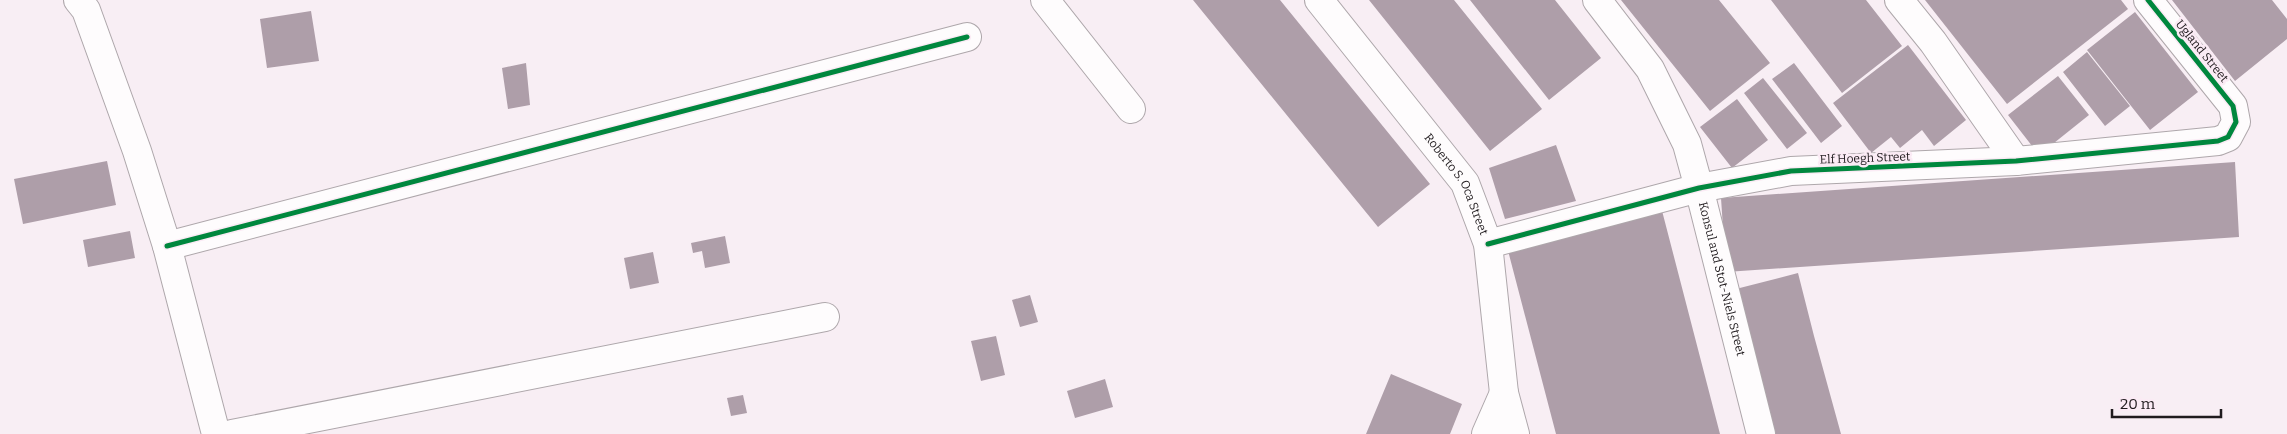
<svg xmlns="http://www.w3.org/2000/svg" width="2287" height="434" font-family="Bitter,serif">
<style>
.building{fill:#ae9ea9}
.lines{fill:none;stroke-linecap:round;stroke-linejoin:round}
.street-casing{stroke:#aea7ab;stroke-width:30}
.street{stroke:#fefcfd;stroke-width:28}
.cycleway-casing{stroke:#fbebf5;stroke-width:8}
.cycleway{stroke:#00873e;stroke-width:5}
.labels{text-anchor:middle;stroke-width:5;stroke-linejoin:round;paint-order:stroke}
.street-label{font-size:12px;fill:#201b1e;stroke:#fbebf5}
</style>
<rect width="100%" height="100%" fill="#f8eef4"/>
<!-- building -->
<path class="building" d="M1193,0h87l150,184 -52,43z
M1369,0h85l88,109 -52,42z
M1470,0h85l46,58 -52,42z
M1621,0h98l51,63 -60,48z
M1771,0h95l36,46 -60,47z
M1925,0h196l7,9 -121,95z
M2172,0h100l15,19v20l-52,42z
M311,11l8,50 -52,7 -7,-49z
M2135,12l63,80 -48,38 -63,-80z
M1908,45l58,75 -32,26 -12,-16 -22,18 -9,-11 -20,16 -38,-50z
M2087,52l43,54 -25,20 -42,-54z
M526,63l4,42 -22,4 -6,-41z
M1794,63l48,63 -21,17 -49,-64z
M2058,76l31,39 -50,40 -31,-40z
M1763,78l44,55 -20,16 -43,-56z
M1737,99l31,41 -36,28 -32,-41z
M1556,145l20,56 -71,18 -16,-51z
M107,161l9,44 -93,19 -9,-45z
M2235,162l4,75 -513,35 -5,-74z
M1660,203l60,231h-164l-50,-191z
M130,231l5,27 -47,9 -5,-27z
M725,236l5,27 -25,5 -3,-17 -9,2 -2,-10z
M653,252l6,31 -29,6 -6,-31z
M1798,273l16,63 27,98h-74l-39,-143z
M1030,295l8,27 -18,5 -8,-27z
M996,336l9,39 -24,6 -10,-40z
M1391,374l71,30 -12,30h-84z
M1105,379l8,28 -38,11 -8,-27z
M743,395l4,18 -16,3 -4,-18z"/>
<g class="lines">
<!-- street casing -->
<g class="street-casing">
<g id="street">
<path d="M78,0l8,10 51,141 30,95 49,188"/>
<path d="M1045,0l86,109"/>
<path id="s1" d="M1319,0l146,183 23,61 16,149 11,41"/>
<path id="s2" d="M1597,0l53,69 37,75 12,44 62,246"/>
<path d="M1899,0l34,42 83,119"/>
<path d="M1488,244l211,-56 92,-17 225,-10 202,-20 10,-4 8,-15 -3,-16 -85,-106"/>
<path d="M167,246l800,-209"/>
<path d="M232,434l593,-117"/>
<path d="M1486,434l18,-41"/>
</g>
</g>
<!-- street -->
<use href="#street" class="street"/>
<!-- cycleway casing -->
<g class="cycleway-casing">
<path id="cycleway" d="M1488,244l211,-56 92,-17 225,-10 202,-20 10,-4 8,-15 -3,-16 -85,-106
M167,246l800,-209"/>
</g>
<!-- cycleway -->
<use href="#cycleway" class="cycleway"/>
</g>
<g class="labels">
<!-- street labels -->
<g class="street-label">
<text transform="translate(2202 51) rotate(51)" y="4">Ugland Street</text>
<text transform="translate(1865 158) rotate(-2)" y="4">Elf Hoegh Street</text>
<text dy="4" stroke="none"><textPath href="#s1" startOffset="231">Roberto S. Oca Street</textPath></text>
<text dy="4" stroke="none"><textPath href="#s2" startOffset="310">Konsul and Stot-Niels Street</textPath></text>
</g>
</g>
<!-- scale -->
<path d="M2112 409v8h109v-8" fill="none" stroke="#201b1e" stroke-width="2.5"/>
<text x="2120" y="409" font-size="15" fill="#201b1e" stroke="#fbebf5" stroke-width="4" paint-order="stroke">20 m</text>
</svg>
